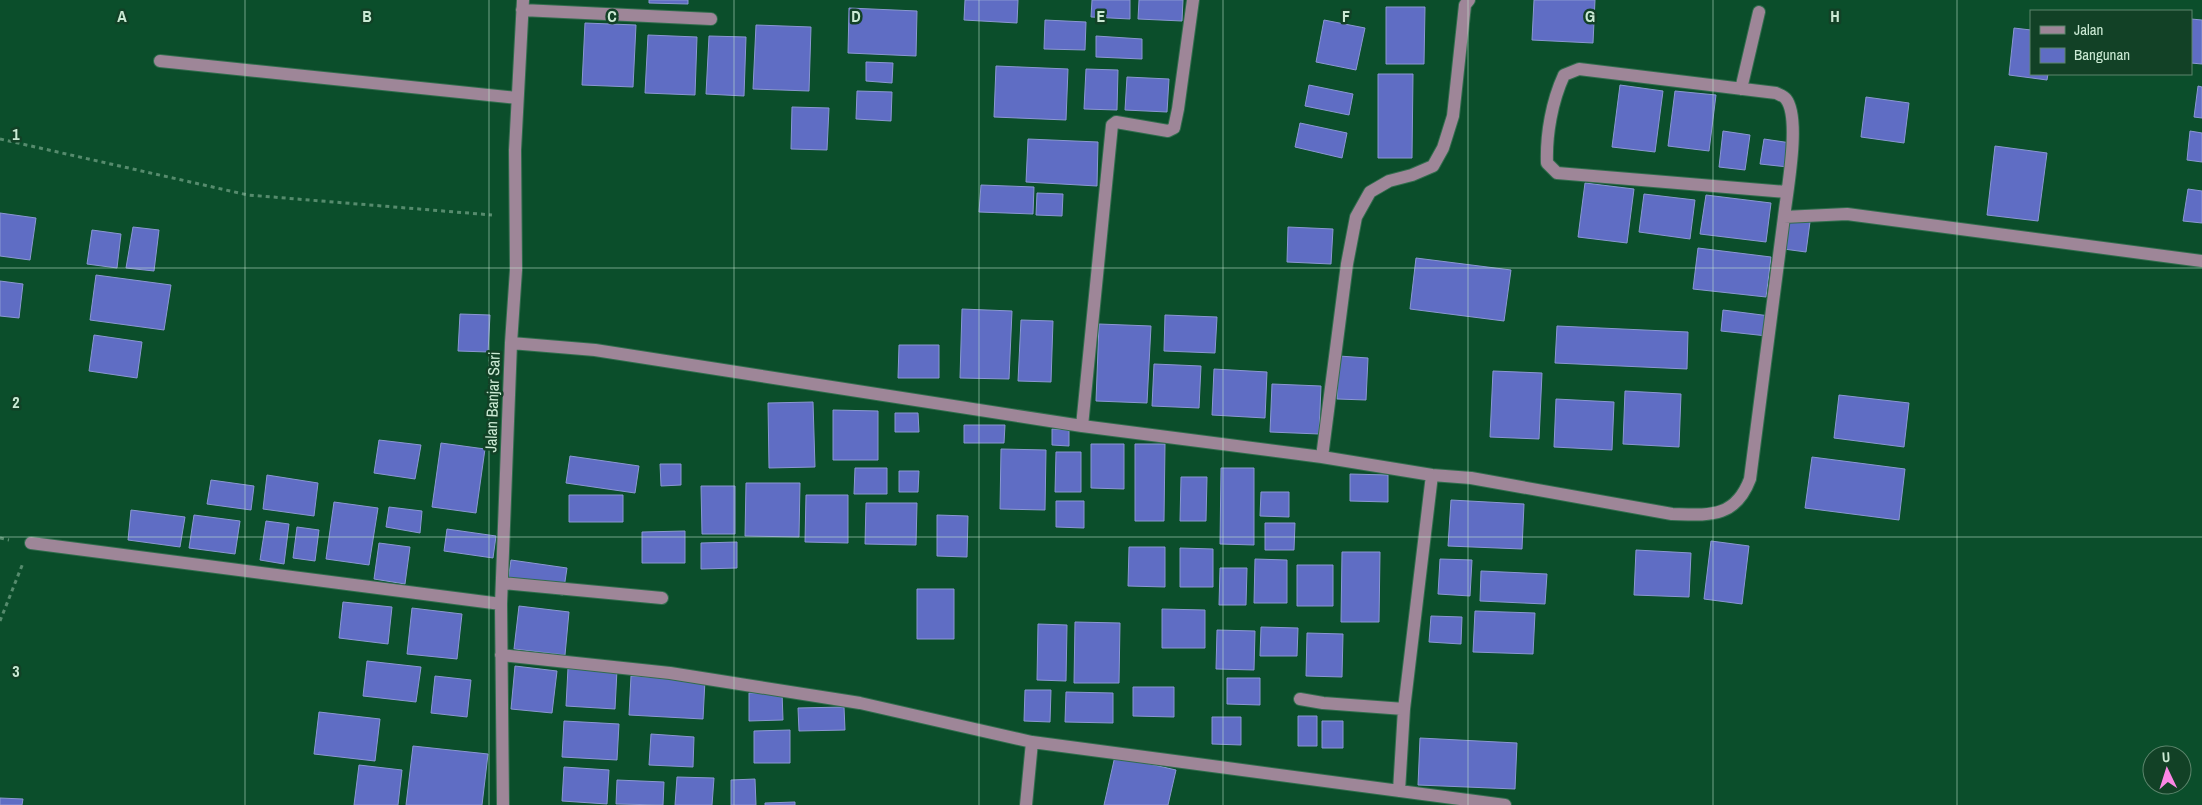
<svg xmlns="http://www.w3.org/2000/svg" width="2202" height="805" font-family="'Archivo Narrow',sans-serif">
<style>
.building{fill:#5f6dc4;stroke:#8a97d2}
.lines{fill:none;stroke-linecap:round;stroke-linejoin:round}
.minor-casing{stroke:#316d4d;stroke-width:14}
.path{stroke:#568b6d;stroke-width:3;stroke-dasharray:4 4;stroke-linecap:butt}
.minor{stroke:#9e8698;stroke-width:12}
.grid{fill:none;stroke:#cbead4;stroke-width:1;stroke-opacity:0.55}
.labels{text-anchor:middle;stroke-width:5;stroke-linejoin:round;paint-order:stroke}
.street-label{font-size:16px;fill:#cbead4;stroke:#124126}
.grid-label{font-size:16px;text-anchor:middle;font-weight:bold;fill:#cbead4;stroke:#124126;stroke-width:5;stroke-linejoin:round;paint-order:stroke}
</style>
<rect width="100%" height="100%" fill="#0b4e2b"/>
<!-- building -->
<path class="building" d="M649,0h39v4l-39,-1z
M965,0h53l-1,23 -53,-3z
M1092,0h38v19l-39,-2z
M1139,0h44l-1,21 -44,-2z
M1534,0h61l-2,43 -61,-3z
M1386,7h39l-1,57h-38z
M849,8l68,3 -1,45 -68,-3z
M2191,19l11,1v44l-11,-1z
M1045,20l41,2 -1,28 -41,-1z
M1324,20l41,8 -9,42 -40,-8z
M585,23l51,2 -3,62 -51,-2z
M756,25l55,2 -2,64 -56,-2z
M2014,28l17,2v44h17l-1,6 -38,-5z
M648,35l49,2 -2,58 -50,-2z
M709,36l37,1 -2,59 -38,-2z
M1096,36l46,3v20l-46,-2z
M866,62l27,1 -1,20 -26,-2z
M996,66l72,3 -2,51 -72,-3z
M1086,69l32,1 -1,40 -33,-1z
M1378,74h35l-1,84h-34z
M1127,77l42,2 -2,33 -42,-2z
M1309,85l44,9 -4,21 -44,-9z
M1620,85l43,6 -8,61 -43,-5z
M2198,86l4,1v31l-8,-1z
M857,91l35,1 -1,29 -35,-2z
M1675,91l41,4 -7,56 -41,-5z
M1866,97l43,6 -5,40 -43,-6z
M792,107l37,1 -2,42 -36,-1z
M1300,123l47,10 -5,25 -47,-11z
M1723,131l27,4 -5,35 -26,-3z
M2190,131l12,2v29l-15,-2z
M1028,139l70,3 -1,44 -71,-4z
M1764,139l27,4 -3,24 -28,-3z
M1995,146l52,7 -9,68 -51,-6z
M1585,183l49,6 -7,54 -49,-6z
M981,185l53,2 -1,27 -54,-2z
M2188,189l14,2v32l-19,-2z
M1037,193l26,1 -1,22 -26,-1z
M1644,194l51,6 -5,39 -51,-7z
M1706,195l65,8 -5,39 -66,-8z
M0,213l36,5 -6,42 -30,-4z
M1780,218l30,4 -4,30 -30,-4z
M133,227l26,3 -5,41 -28,-3z
M1288,227l45,2 -2,35 -44,-2z
M92,230l29,4 -4,34 -30,-4z
M1698,248l73,9 -5,40 -73,-8z
M1416,258l95,12 -7,51 -94,-12z
M96,275l75,10 -7,45 -74,-10z
M0,281l23,3 -4,34 -19,-2z
M962,309l50,2 -3,68 -49,-1z
M1723,310l47,6 -3,20 -46,-5z
M460,314l30,1 -2,37 -30,-1z
M1165,315l52,2 -2,36 -51,-2z
M1021,320l32,1 -2,61 -33,-1z
M1099,324l52,2 -4,77 -51,-2z
M1557,326l131,6 -1,37 -132,-6z
M94,335l48,7 -5,36 -48,-7z
M899,345h40v33h-41z
M1339,356l29,2 -2,42 -29,-1z
M1154,364l47,2 -2,42 -47,-2z
M1214,369l53,3 -2,46 -53,-3z
M1493,371l49,2 -3,66 -49,-2z
M1272,384l49,2 -2,48 -49,-2z
M1625,391l56,3 -2,53 -56,-3z
M1839,395l70,8 -5,44 -70,-9z
M1556,399l58,3 -2,48 -58,-3z
M813,402l2,65 -46,1 -1,-65z
M833,410l45,1v49h-45z
M895,413h23l1,19h-24z
M964,425h41l-1,18h-40z
M1052,429l17,1v16l-17,-1z
M379,440l42,5 -6,34 -41,-6z
M441,443l44,6 -9,64 -44,-6z
M1091,444h33v45l-33,-1z
M1135,444h30l-1,77h-29z
M1001,449l45,1 -1,60 -45,-1z
M1056,452h25v40h-26z
M570,456l69,10 -4,27 -69,-10z
M1812,457l93,12 -6,51 -94,-12z
M660,464h21v21l-20,1z
M855,468h32v26h-33z
M1221,468h33v77l-34,-1z
M899,471h20l-1,21h-19z
M1350,474l38,1v27l-38,-1z
M267,475l51,8 -4,33 -51,-7z
M1181,477h26l-1,44h-26z
M211,480l43,6 -3,24 -44,-6z
M746,483h54l-1,54 -54,-1z
M701,486h34v48h-33z
M1261,492h28v25l-29,-1z
M569,495h54v27h-54z
M806,495h42v48l-43,-1z
M1451,500l73,4 -2,45 -74,-3z
M1056,501h28v27l-28,-1z
M334,502l44,6 -9,57 -43,-6z
M866,503h51l-1,42 -51,-1z
M389,507l33,4 -2,22 -34,-6z
M131,510l54,7 -5,30 -52,-7z
M194,515l46,6 -5,33 -46,-6z
M937,515l31,1 -1,41 -30,-1z
M266,521l23,3 -5,40 -24,-4z
M1265,523h30l-1,27h-29z
M297,527l22,3 -4,31 -22,-3z
M447,529l49,7 -3,22 -49,-7z
M685,531v32h-43v-31z
M1711,541l38,5 -7,58 -38,-5z
M737,542v26l-36,1v-26z
M379,543l31,4 -5,37 -31,-5z
M1129,547h36v40l-37,-1z
M1180,548l33,1v38h-33z
M1636,550l55,3 -2,44 -55,-2z
M1342,552h38l-1,70h-38z
M1255,559l32,1v43h-33z
M1440,559l32,1 -2,36 -32,-2z
M511,560l56,8 -4,27 -56,-8z
M1297,565h36v41h-36z
M1220,568h27l-1,37h-27z
M1481,571l66,3 -2,30 -65,-3z
M917,589h37v50h-37z
M343,602l49,5 -4,37 -49,-6z
M519,606l50,6 -4,43 -51,-6z
M412,608l50,6 -5,45 -50,-5z
M1162,609l43,1v38h-43z
M1475,611l60,2 -2,41 -60,-2z
M1431,616l31,1 -1,27 -32,-2z
M1075,622l45,1 -1,60h-45z
M1038,624l29,1 -1,56 -29,-1z
M1261,627l37,1 -1,28h-37z
M1217,630l38,1 -1,39 -38,-1z
M1307,633l36,1 -1,43 -36,-1z
M367,661l54,6 -5,35 -53,-6z
M515,666l42,5 -5,42 -41,-4z
M568,668l49,2 -2,39 -49,-3z
M435,676l36,4 -4,37 -36,-4z
M631,676l74,4 -2,39 -74,-4z
M1227,678h33v27l-33,-1z
M1133,687h41v30l-41,-1z
M1025,690h26l-1,32 -26,-1z
M782,692l1,28 -34,1v-28z
M1066,692l47,1v30l-48,-1z
M844,707l1,23 -46,1 -1,-23z
M319,712l61,7 -5,42 -61,-7z
M1298,716h19v30h-19z
M1212,717h29v28l-29,-1z
M564,721l55,3 -2,36 -55,-3z
M1322,721h21v27h-21z
M790,730v33h-36v-32z
M651,734l43,3 -1,30 -44,-2z
M1420,738l97,5 -2,46 -97,-4z
M413,746l75,8 -6,51h-76z
M1115,756l61,14 -8,35h-64z
M359,765l43,5 -4,35h-44z
M564,767l45,3 -2,34 -45,-3z
M677,777l37,1 -2,27h-37z
M755,779l1,26h-25v-25z
M617,780l47,2 -1,23 -47,-1z
M0,798l23,1 -1,6h-22z
M795,802v3h-30v-2z"/>
<g class="lines">
<!-- minor casing -->
<g class="minor-casing">
<path id="minor" d="M522,10l189,9
M160,61l357,37
M1741,89l18,-77
M1784,217c3,-26 17,-99 2,-118 -2,-3 -6,-4 -10,-6l-197,-24 -15,6c-12,26 -18,59 -17,88l10,10 230,19
M511,343l84,7 487,76 240,31 110,18 39,3 201,36c36,1 63,5 78,-35l34,-262 63,-3 355,47
M1082,426l30,-301 4,-3 52,9 6,-3 4,-19 15,-109
M1322,457l25,-193 9,-47 14,-25 19,-11 23,-6 21,-9 10,-18 10,-32 12,-111 4,-5
M31,543l470,61
M502,583l160,15
M501,655l169,18 190,30 172,39 473,63
M1300,699l23,4 81,6 28,-234
M1399,791l5,-82
M503,805l-2,-201 10,-261 5,-73 -1,-120 8,-150
M1026,805l6,-63"/>
</g>
<!-- path -->
<path class="path" d="M0,139l248,56 244,20
M0,538l9,2
M0,621l23,-58"/>
<!-- minor -->
<use href="#minor" class="minor"/>
</g>
<!-- grid -->
<path class="grid" d="M245,0v805M489,0v805M734,0v805M979,0v805M1223,0v805M1468,0v805M1713,0v805M1957,0v805M0,268h2202M0,537h2202"/>
<g class="labels">
<!-- street labels -->
<g class="street-label">
<text transform="translate(492 402) rotate(-88)" y="6">Jalan Banjar Sari</text>
</g>
</g>
<g class="grid-label">
<text x="122" y="22">A</text>
<text x="367" y="22">B</text>
<text x="612" y="22">C</text>
<text x="856" y="22">D</text>
<text x="1101" y="22">E</text>
<text x="1346" y="22">F</text>
<text x="1590" y="22">G</text>
<text x="1835" y="22">H</text>
<text x="16" y="140">1</text>
<text x="16" y="408">2</text>
<text x="16" y="677">3</text>
</g>
<!-- legend -->
<rect x="2030" y="10" width="162" height="65" fill="#124126" stroke="#5c856c"/>
<rect x="2040" y="26" width="25" height="8" fill="#9e8698" stroke="#5c856c"/>
<text x="2074" y="35" font-size="15" fill="#cbead4">Jalan</text>
<rect x="2040" y="48" width="25" height="15" fill="#5f6dc4" stroke="#5c856c"/>
<text x="2074" y="60" font-size="15" fill="#cbead4">Bangunan</text>
<!-- north arrow -->
<g transform="translate(2167 770) rotate(356)"><circle r="24" fill="#124126" stroke="#5c856c"/>
<path d="M0-4L9 19L0 12L-9 19Z" fill="#fb87e5"/>
<text y="-8" font-size="14" font-weight="bold" text-anchor="middle" fill="#cbead4">U</text>
</g>
</svg>
